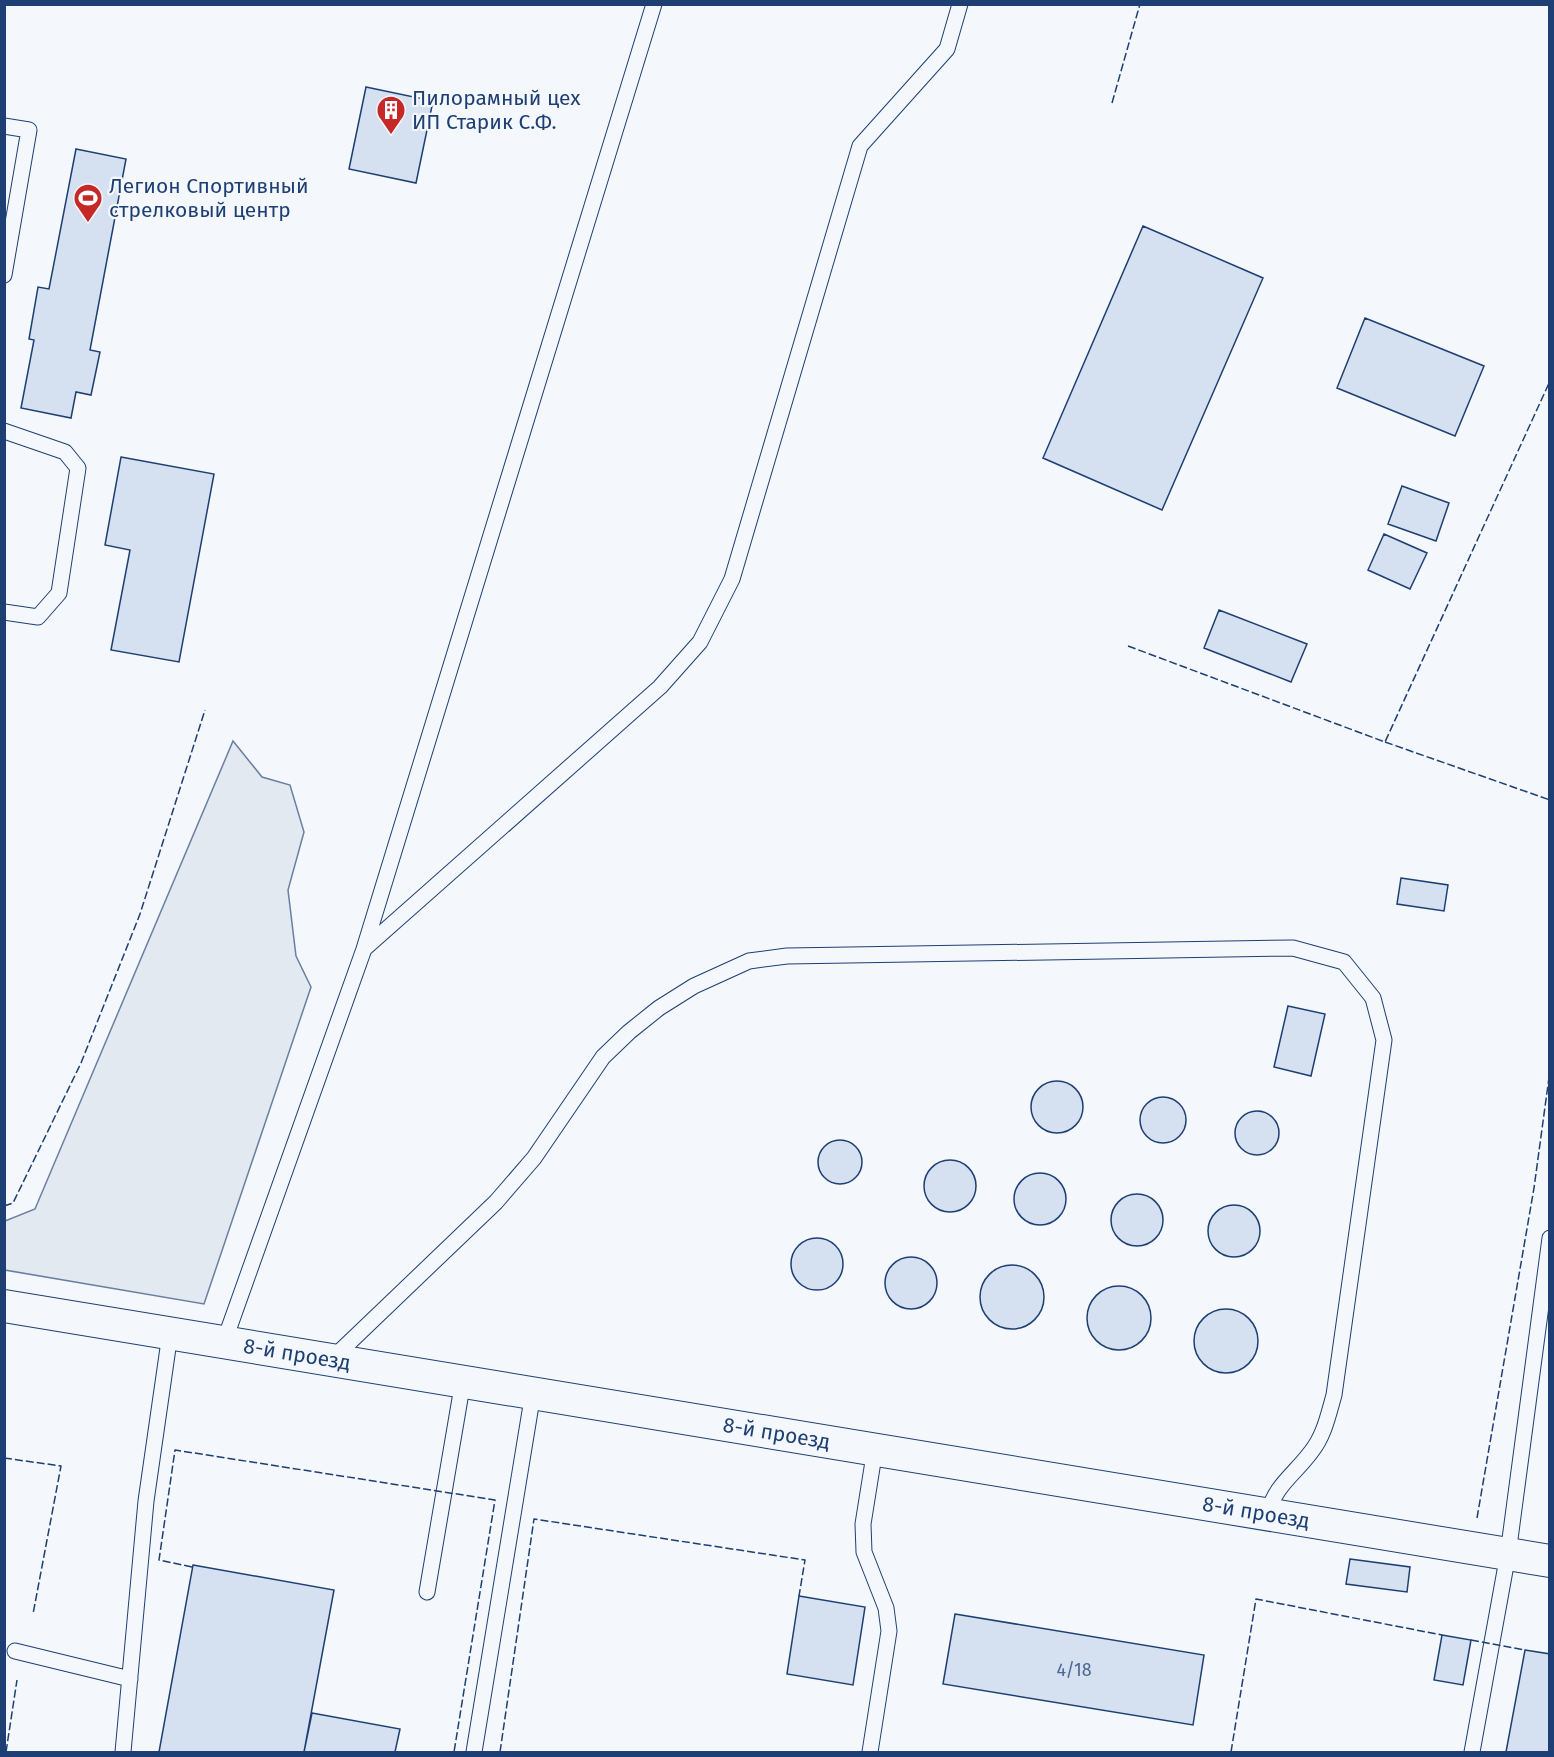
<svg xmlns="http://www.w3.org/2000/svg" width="1554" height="1757" font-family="'Fira Sans',sans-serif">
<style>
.green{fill:#e3e9f0;stroke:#687fa3;stroke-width:1.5}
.building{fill:#d5e0f0;stroke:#1d3f73;stroke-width:1.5}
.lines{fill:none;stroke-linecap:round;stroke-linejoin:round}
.lane-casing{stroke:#1d3f73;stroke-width:17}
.street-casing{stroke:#1d3f73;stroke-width:34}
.lane{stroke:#f4f7fb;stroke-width:15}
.street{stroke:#f4f7fb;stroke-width:32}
.fence{stroke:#1d3f73;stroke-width:1.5;stroke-dasharray:8 3;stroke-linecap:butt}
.labels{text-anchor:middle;stroke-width:4.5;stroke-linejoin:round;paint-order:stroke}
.number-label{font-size:18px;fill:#4b6792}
.poi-label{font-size:21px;fill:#1d3f73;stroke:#f4f7fb;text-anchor:start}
.street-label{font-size:21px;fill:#1d3f73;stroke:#f4f7fb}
</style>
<rect width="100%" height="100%" fill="#f4f7fb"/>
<!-- green -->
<path class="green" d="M233,741l29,36 28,8 14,47 -16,58 8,66 15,31 -107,317 -199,-34v-49l30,-12z"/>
<!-- building -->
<path class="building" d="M366,87l67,14 -17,82 -67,-14z
M76,149l50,10 -36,191 10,2 -9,43 -15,-3 -5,26 -50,-10 13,-68 -5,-1 9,-52 11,2z
M1143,226l120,52 -101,232 -119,-52z
M1365,318l119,48 -29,70 -118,-48z
M121,457l93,17 -35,188 -68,-12 19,-100 -25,-5z
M1402,486l47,17 -13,38 -48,-17z
M1384,534l43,19 -17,36 -42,-19z
M1219,610l88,34 -16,38 -87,-34z
M1401,878l47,7 -4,26 -47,-7z
M1288,1006l37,8 -14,62 -37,-9z
M1031 1107a26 26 0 1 1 52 0a26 26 0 1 1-52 0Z
M1140 1120a23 23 0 1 1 46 0a23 23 0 1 1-46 0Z
M1235 1133a22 22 0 1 1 44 0a22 22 0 1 1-44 0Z
M818 1162a22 22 0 1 1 44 0a22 22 0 1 1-44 0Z
M924 1186a26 26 0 1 1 52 0a26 26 0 1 1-52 0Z
M1014 1199a26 26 0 1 1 52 0a26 26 0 1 1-52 0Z
M1111 1220a26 26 0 1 1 52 0a26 26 0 1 1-52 0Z
M1208 1231a26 26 0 1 1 52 0a26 26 0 1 1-52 0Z
M791 1264a26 26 0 1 1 52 0a26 26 0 1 1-52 0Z
M885 1283a26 26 0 1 1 52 0a26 26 0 1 1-52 0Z
M980 1297a32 32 0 1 1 64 0a32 32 0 1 1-64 0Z
M1087 1318a32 32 0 1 1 64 0a32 32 0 1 1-64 0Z
M1194 1341a32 32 0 1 1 64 0a32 32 0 1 1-64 0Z
M1350,1559l60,8 -3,25 -61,-8z
M193,1565l141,25 -30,162h-145z
M799,1596l66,11 -12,78 -66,-11z
M955,1614l249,41 -11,70 -250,-41z
M1442,1635l29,5 -8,45 -29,-5z
M1525,1650l25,4v98h-44z
M312,1713l88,16 -5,23h-91z"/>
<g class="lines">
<!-- lane casing -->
<g class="lane-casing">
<path id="lane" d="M4,126l25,4 -25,145
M4,431l61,21 13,16 -19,125 -21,24 -34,-5
M364,949l296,-262 40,-45 32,-63 128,-433 87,-97 13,-45
M224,1342l140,-393 290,-945
M331,1360l165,-158 38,-44 69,-101 26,-25 30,-24 35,-22 55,-25 38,-5 506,-8 51,14 29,36 11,42 -50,355c-6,21 -10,41 -23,57 -17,23 -36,33 -43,62
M427,1592l36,-211
M15,1651l115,28
M123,1752l23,-251 24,-167
M474,1752l59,-359
M870,1752l19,-121 -3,-23 -22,-56 -1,-28 12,-75
M1472,1752l36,-198 42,-316"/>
</g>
<!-- street casing -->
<g class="street-casing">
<g id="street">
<path id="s1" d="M4,1306l1546,255"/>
</g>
</g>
<!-- lane -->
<use href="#lane" class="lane"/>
<!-- street -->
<use href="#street" class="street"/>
<!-- fence -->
<path class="fence" d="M1112,103l28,-99
M1128,646l257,96 165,-361
M1385,742l165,58
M4,1206l9,-3 68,-140 59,-149 65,-204
M4,1458l57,8 -28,148
M1477,1518l57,-330 16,-118
M192,1567l-33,-7 16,-110 320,50 -41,252
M1471,1640l54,10
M6,1752l11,-72
M500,1752l34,-233 271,41 -6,36
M1231,1752l25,-153 186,36"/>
</g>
<!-- icons -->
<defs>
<g id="building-pin" transform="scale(1.5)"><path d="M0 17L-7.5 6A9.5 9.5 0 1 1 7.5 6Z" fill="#c62828" stroke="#f4f7fb"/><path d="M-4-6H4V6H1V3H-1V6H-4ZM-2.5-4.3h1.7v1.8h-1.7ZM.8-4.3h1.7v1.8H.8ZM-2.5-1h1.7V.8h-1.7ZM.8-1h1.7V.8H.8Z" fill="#fff"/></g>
<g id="stadium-pin" transform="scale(1.5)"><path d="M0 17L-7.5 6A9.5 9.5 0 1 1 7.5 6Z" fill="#c62828" stroke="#f4f7fb"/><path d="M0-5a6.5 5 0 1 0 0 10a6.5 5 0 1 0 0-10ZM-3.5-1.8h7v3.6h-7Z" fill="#fff"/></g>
</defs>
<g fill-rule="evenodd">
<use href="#building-pin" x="391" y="110"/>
<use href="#stadium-pin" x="88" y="198"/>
</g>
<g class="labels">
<!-- number labels -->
<g class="number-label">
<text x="1074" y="1676">4/18</text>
</g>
<!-- poi labels -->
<g class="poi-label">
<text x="412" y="105">Пилорамный цех<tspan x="412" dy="24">ИП Старик С.Ф.</tspan></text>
<text x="109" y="193">Легион Спортивный<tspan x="109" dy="24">стрелковый центр</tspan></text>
</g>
<!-- street labels -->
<g class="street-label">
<text dy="7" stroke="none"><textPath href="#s1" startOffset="297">8-й проезд</textPath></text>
<text dy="7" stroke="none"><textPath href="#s1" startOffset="783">8-й проезд</textPath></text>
<text dy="7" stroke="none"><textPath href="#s1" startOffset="1269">8-й проезд</textPath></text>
</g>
</g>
<!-- border -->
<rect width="1554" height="1757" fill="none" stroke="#1d3f73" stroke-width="12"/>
</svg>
